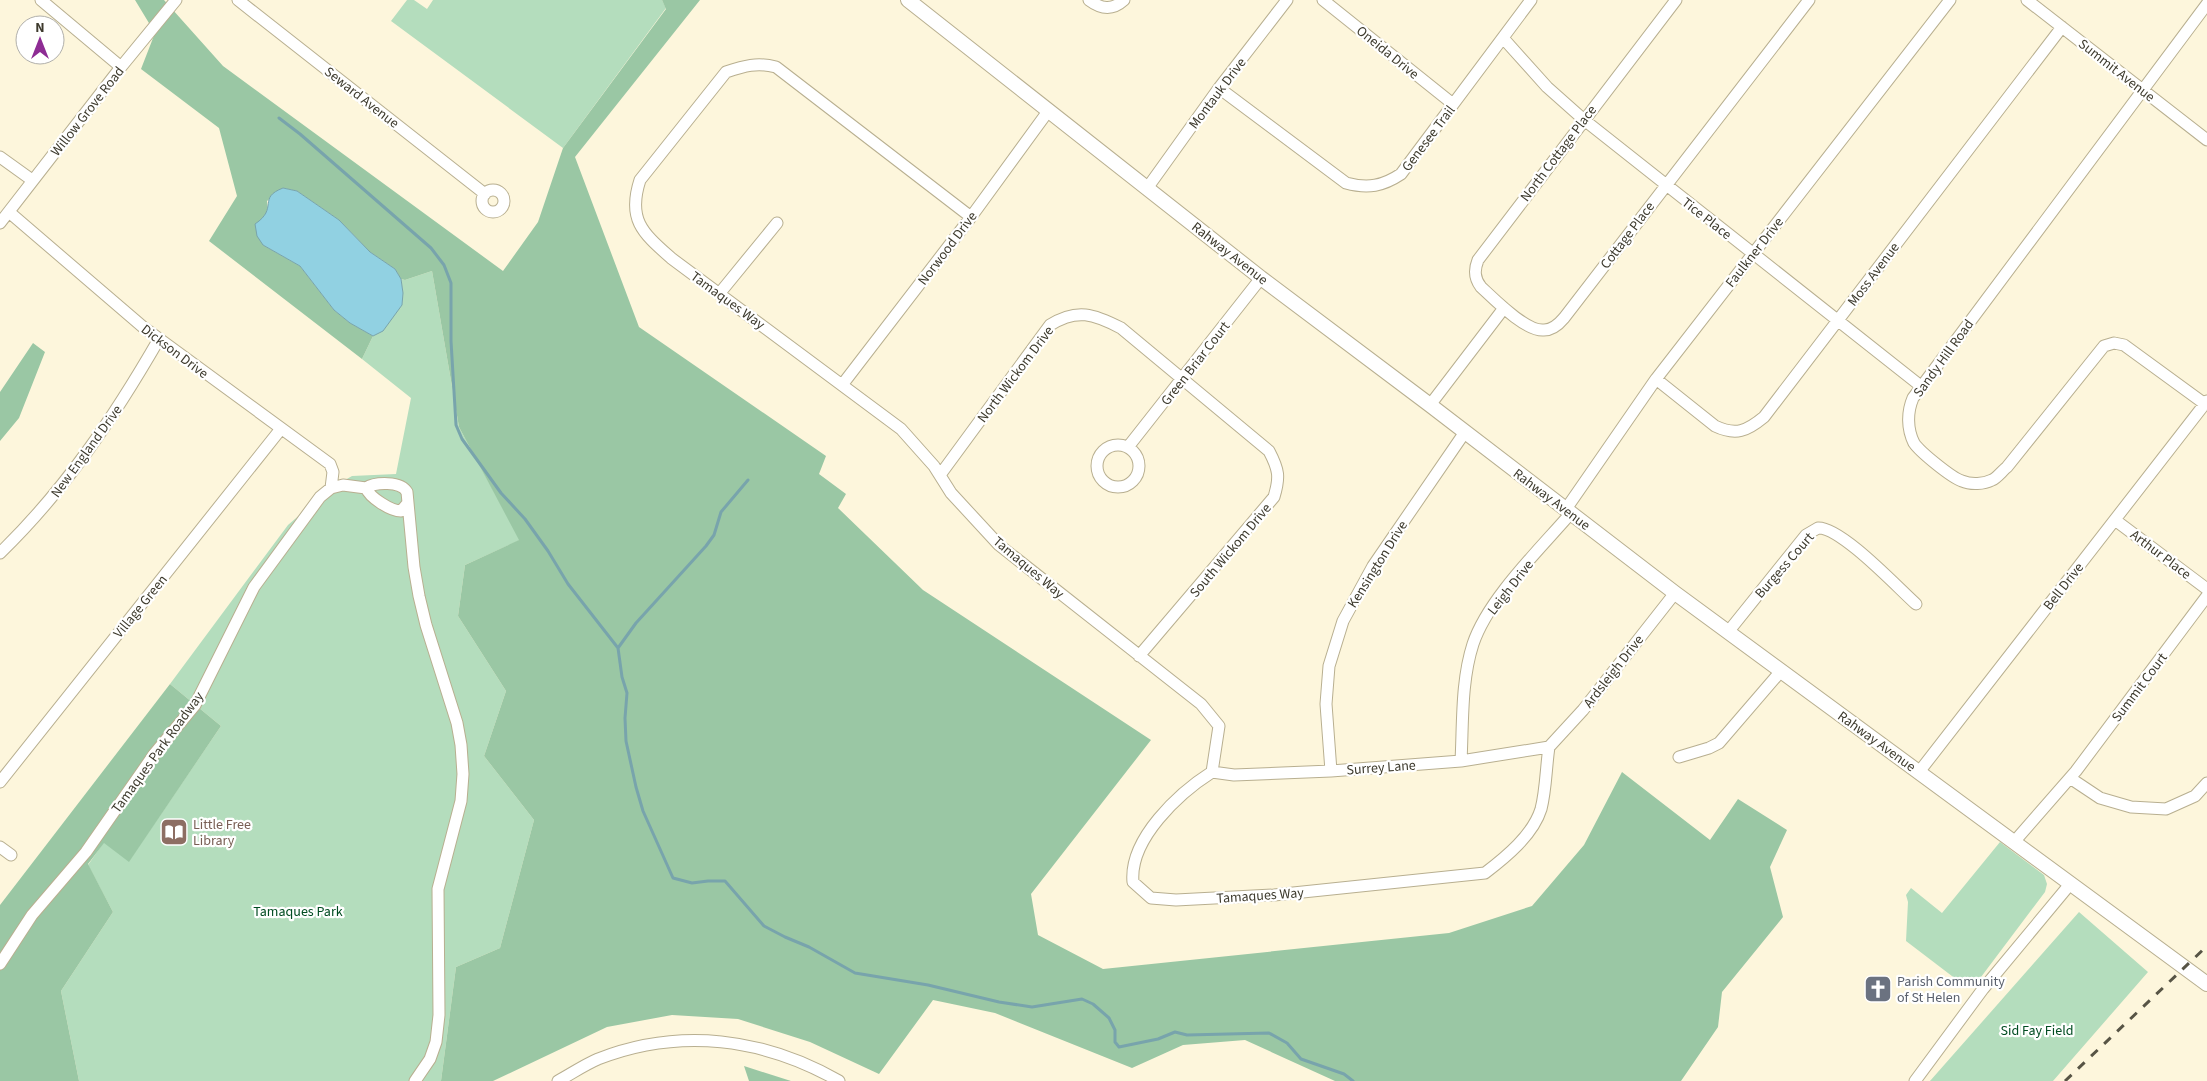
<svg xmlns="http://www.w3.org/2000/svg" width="2207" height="1081" font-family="'Source Sans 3',sans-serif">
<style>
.green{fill:#b4ddbd}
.forest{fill:#9ac7a4}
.water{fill:#91d1e2;stroke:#78a4ac}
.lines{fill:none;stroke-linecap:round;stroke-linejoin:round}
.stream{stroke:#78a4ac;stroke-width:3}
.minor-casing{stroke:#b8af90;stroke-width:13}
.tertiary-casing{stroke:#b8af90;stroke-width:16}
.minor{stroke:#fff;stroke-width:11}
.tertiary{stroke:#fff;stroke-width:14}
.rail{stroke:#575445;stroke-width:3;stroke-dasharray:9 9;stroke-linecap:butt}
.labels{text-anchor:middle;stroke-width:4.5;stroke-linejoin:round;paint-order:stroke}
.street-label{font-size:14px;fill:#3d3a2d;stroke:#fff}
.education-label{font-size:14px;fill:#785e54;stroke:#fff;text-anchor:start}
.park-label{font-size:14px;fill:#004c21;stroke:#fff}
.worship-label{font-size:14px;fill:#5b616d;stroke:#fff;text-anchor:start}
</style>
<rect width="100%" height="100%" fill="#fdf6dc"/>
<!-- green -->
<path class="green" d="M407,0h7l13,9 6,-9h229l4,8 -103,140 -172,-127z
M432,271l27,156 61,113 -55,25 -7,51 48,75 -22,65 50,64 -34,128 -44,19 -15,114h-362l-18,-90 52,-79 -25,-47 16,-23 25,19 92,-135 -51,-42 118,-159 43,-37 21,-12 44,-2 15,-76 -49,-39 11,-23 10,-6 19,-25 1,-12 -2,-14 4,1z
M2000,842l44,33 3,9 -2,8 -70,93 -10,1 -59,-45 2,-39 -2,-7 5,-7 31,25z
M2079,912l69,60 -95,109h-123z"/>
<!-- forest -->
<path class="forest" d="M135,0h29l59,66 280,205 35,-49 25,-74 103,-139 -4,-9h38l-125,157 64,170 187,129 -7,18 27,20 -8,14 85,82 228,150 -120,154 7,41 65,34 346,-36 83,-27 52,-61 38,-73 88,68 28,-41 49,31 -17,37 13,50 -61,75 -4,35 -37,54h-346l-90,-41 -62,5 -51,23 -137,-55 -62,-13 -54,74 -69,-32 -72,-23 -66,-4 -65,12 -114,54h-52l15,-114 44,-19 34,-128 -50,-64 22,-65 -48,-75 7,-51 54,-25 -60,-113 -27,-156 -27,9 -4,-1 -6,-10 -25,-17 -31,-32 -42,-29 -14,-3 -16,13 1,10 -4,7 -1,27 37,21 34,44 16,13 23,13 -11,23 -153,-118 28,-45 -18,-68 -78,-59 14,-36z
M33,343l12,9 -26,66 -19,23v-49z
M170,684l51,42 -92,136 -25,-19 -16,21 25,48 -52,79 18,90h-79v-176z
M744,1066l47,15h-42z"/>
<!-- water -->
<path class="water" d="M283,188l14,3 42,29 31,32 25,17 6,10 2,14 -1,12 -19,26 -10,5 -23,-13 -16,-13 -34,-44 -37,-21 -6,-9 -2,-12c24,-16 2,-26 28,-36z"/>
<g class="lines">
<!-- stream -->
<path class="stream" d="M279,118l21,16 131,114 13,17 7,18v58l5,84 6,14 39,54 24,26 23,32 20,33 50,64 4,29 5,16 -2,25 1,23 10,46 7,24 30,67 19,5 16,-2h17l39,45 21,11 24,10 46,26 73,12 71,17 33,5 50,-8 11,5 16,14 6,12v12l4,5 39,-8 17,-7 12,3 82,-2 18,10 14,16 43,15 9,7
M618,648l18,-25 70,-77 8,-11 7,-23 27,-32"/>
<!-- minor casing -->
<g class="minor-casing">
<path id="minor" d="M41,0l80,67
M238,0l247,194
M1089,0c12,9 23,11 35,0
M1323,0l130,104
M1676,0l-198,260c-4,10 -4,18 3,27 13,12 45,45 63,43 8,0 15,-6 20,-12l245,-318
M2027,0l180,140
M1503,38l44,49 36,32 339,268
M1219,88l127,95c22,6 37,3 55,-9l130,-174
M0,157l32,23
M1148,187l71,-99 68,-88
M482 201a11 11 0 1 1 22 0a11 11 0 1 1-22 0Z
M9,212l134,115 187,137 3,8 -2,16
M971,217l-195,-150c-19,-5 -32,-1 -50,5l-86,108c-13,40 3,53 31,78l230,171 33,37 17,27 48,52 202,159 18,22 -7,46c-33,21 -83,67 -79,110l18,16 25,2 98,-5 211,-22c21,-16 48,-38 56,-64 5,-19 5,-42 8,-62
M0,223l121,-156 55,-67
M719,294l58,-71
M1656,379l59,47c21,10 32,5 49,-9l298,-390
M842,385l129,-168 78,-107
M2205,404l-81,-59 -10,-2 -10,3 -97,121c-5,4 -10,11 -15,13 -8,4 -21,5 -30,1 -10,-3 -42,-29 -48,-38 -7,-14 -7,-31 -1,-45l294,-394
M1430,405l74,-97
M1097 466a21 21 0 1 1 42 0a21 21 0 1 1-42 0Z
M1128,447l133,-169
M940,475l110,-150c27,-17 44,-11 71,3l148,123c10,19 11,26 5,46l-135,159
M366,488c9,-6 35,-7 41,4l7,75 5,29 7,29 31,98 4,22 2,29 -2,27 -23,88 1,126 -3,27 -6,17 -15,22
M1566,509l90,-130 294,-379
M2115,520l92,69
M0,553c65,-63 114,-136 159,-214
M1728,632l78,-97 12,-7c23,-1 79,59 98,76
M1549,747l34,-37 92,-117
M1679,757l30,-9 10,-5 62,-72
M1461,761c2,-38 0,-80 12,-117 15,-45 67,-95 98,-131
M1331,771l-5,-67 3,-38 14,-45 30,-55 92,-134
M1212,772l22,3 97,-4 130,-10 88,-14
M1919,772l288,-371
M2070,778l30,20 31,9 35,2 29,-13 12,-13
M0,782l280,-352
M2014,842l62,-71 131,-175
M0,847l11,8
M0,964l32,-49 54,-63 69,-99 40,-48 59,-118 66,-90 11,-9 12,-3 23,3c4,10 25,23 35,23l6,-7
M558,1081c13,-7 26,-16 40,-22 82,-32 166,-21 241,22
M1915,1081l68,-92 88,-106"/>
</g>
<!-- tertiary casing -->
<g class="tertiary-casing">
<path id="tertiary" d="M908,0l353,278 169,127 245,188 532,391"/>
</g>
<!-- minor -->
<use href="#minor" class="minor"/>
<!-- tertiary -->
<use href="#tertiary" class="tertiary"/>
<!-- rail -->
<path class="rail" d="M2065,1081l142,-135"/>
</g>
<!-- icons -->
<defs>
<g id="library-square" transform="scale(1.4375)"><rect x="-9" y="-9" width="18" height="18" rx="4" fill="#8d6e63" stroke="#fff"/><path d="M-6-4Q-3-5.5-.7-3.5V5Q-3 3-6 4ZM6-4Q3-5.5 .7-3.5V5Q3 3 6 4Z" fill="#fff"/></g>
<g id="church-square" transform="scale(1.4375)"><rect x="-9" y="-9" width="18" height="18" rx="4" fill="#6b7280" stroke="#fff"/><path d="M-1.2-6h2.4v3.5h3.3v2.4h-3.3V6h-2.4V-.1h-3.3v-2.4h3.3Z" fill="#fff"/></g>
</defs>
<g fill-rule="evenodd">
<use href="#library-square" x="174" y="832"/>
<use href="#church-square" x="1878" y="989"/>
</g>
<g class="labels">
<!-- street labels -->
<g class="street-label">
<text transform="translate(1388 52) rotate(39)" y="5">Oneida Drive</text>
<text transform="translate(2117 70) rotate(38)" y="5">Summit Avenue</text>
<text transform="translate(1217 93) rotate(-53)" y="5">Montauk Drive</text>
<text transform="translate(362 97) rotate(38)" y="5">Seward Avenue</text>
<text transform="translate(87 111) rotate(-52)" y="5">Willow Grove Road</text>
<text transform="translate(1428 138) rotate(-53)" y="5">Genesee Trail</text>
<text transform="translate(1558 153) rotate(-53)" y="5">North Cottage Place</text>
<text transform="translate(1707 218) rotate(38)" y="5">Tice Place</text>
<text transform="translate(1627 235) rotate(-53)" y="5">Cottage Place</text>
<text transform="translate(947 248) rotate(-53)" y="5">Norwood Drive</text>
<text transform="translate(1754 252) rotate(-52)" y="5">Faulkner Drive</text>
<text transform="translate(1230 253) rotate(38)" y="5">Rahway Avenue</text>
<text transform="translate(1873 274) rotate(-53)" y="5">Moss Avenue</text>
<text transform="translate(728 300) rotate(36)" y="5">Tamaques Way</text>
<text transform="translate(175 351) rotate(37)" y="5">Dickson Drive</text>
<text transform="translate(1943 358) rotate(-54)" y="5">Sandy Hill Road</text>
<text transform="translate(1195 363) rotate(-52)" y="5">Green Briar Court</text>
<text transform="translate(1015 374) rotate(-53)" y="5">North Wickom Drive</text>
<text transform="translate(86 451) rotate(-54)" y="5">New England Drive</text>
<text transform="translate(1552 499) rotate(37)" y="5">Rahway Avenue</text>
<text transform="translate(1230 550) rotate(-50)" y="5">South Wickom Drive</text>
<text transform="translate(2161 554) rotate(37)" y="5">Arthur Place</text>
<text transform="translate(1377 564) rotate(-58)" y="5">Kensington Drive</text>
<text transform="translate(1784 565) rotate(-49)" y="5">Burgess Court</text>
<text transform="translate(1029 567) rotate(40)" y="5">Tamaques Way</text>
<text transform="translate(2063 586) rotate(-52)" y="5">Bell Drive</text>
<text transform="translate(1510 587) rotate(-52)" y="5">Leigh Drive</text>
<text transform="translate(140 606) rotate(-51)" y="5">Village Green</text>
<text transform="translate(1613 671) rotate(-52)" y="5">Ardsleigh Drive</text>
<text transform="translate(2139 687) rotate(-53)" y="5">Summit Court</text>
<text transform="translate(1877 741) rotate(36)" y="5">Rahway Avenue</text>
<text transform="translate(157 752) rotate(-54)" y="5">Tamaques Park Roadway</text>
<text transform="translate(1381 767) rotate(-4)" y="5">Surrey Lane</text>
<text transform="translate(1260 895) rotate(-4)" y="5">Tamaques Way</text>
</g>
<!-- education labels -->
<g class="education-label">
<text x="193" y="829">Little Free<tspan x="193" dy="16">Library</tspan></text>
</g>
<!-- park labels -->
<g class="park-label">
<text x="298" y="916">Tamaques Park</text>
<text x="2037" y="1035">Sid Fay Field</text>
</g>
<!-- worship labels -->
<g class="worship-label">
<text x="1897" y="986">Parish Community<tspan x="1897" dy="16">of St Helen</tspan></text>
</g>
</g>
<!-- north arrow -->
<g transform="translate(40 40)"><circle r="24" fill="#ffffff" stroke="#b1b0ab"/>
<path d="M0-4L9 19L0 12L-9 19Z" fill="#8e2c94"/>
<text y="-8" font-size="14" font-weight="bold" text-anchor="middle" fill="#3d3a2d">N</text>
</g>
</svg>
